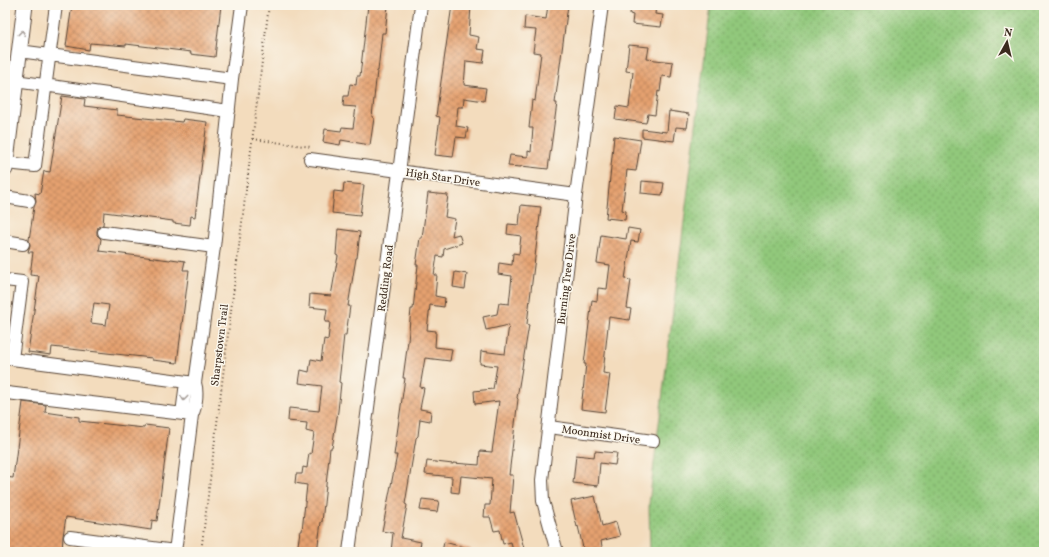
<svg xmlns="http://www.w3.org/2000/svg" width="1049" height="557" font-family="Vollkorn,serif">
<style>
.grass{fill:url(#grass-dots);stroke:#66794c}
.building{fill:url(#building-cross-hatch);fill-rule:evenodd}
.lines{fill:none;stroke-linecap:round;stroke-linejoin:round}
.minor-casing{stroke:#574536;stroke-width:14}
.major-casing{stroke:#574536;stroke-width:17}
.path{stroke:#574536;stroke-width:2;stroke-dasharray:1 3;stroke-linecap:butt}
.minor{stroke:#fff;stroke-width:12}
.major{stroke:#fff;stroke-width:15}
.oneway{stroke:#a79f9a}
.labels{text-anchor:middle;stroke-width:3;stroke-linejoin:round;paint-order:stroke}
.street-label{font-size:11px;fill:#3b2a1e;stroke:#fbf7ec}
</style>
<defs>
<pattern id="grass-dots" width="8" height="8" patternUnits="userSpaceOnUse"><rect width="8" height="8" fill="#91c87b"/><path d="M2 2h.1M6 6h.1" fill="none" stroke="#78a364" stroke-width="1.8" stroke-linecap="round"/></pattern>
<pattern id="building-cross-hatch" width="8" height="8" patternUnits="userSpaceOnUse"><rect width="8" height="8" fill="#e5a16f"/><path d="M0 0l8 8M0 8l8-8" fill="none" stroke="#bb835b"/></pattern>
</defs>
<rect width="100%" height="100%" fill="#fbf7ec"/>
<filter id="ink" filterUnits="userSpaceOnUse"><feTurbulence type="fractalNoise" baseFrequency=".025" numOctaves="2"/><feDisplacementMap in="SourceGraphic" scale="8" xChannelSelector="R" yChannelSelector="G"/><feConvolveMatrix kernelMatrix="1 2 1 2 8 2 1 2 1" color-interpolation-filters="sRGB"/></filter>
<filter id="wash" filterUnits="userSpaceOnUse"><feTurbulence type="fractalNoise" baseFrequency=".012" numOctaves="4" result="noise"/><feDisplacementMap in="SourceGraphic" scale="16" xChannelSelector="R" yChannelSelector="G"/><feGaussianBlur stdDeviation="0.9" result="paint"/><feColorMatrix in="noise" values="0 0 0 0 0 0 0 0 0 0 0 0 0 0 0 0 0 1.4 0 .05"/><feComposite in="paint" operator="in"/></filter>
<g filter="url(#wash)">
<rect width="100%" height="100%" fill="#f3dcbd"/>
<!-- grass -->
<path class="grass" d="M711,5h333v547h-394l-1,-48z"/>
<g id="blocks">
<!-- building -->
<path class="building" d="M72,5h149l-6,52 -25,-3 1,-2 -65,-8v2l-36,-3 -1,7 -23,-4z
M368,5l20,1 -3,27h-3l-4,38h-1l-5,46 2,1 -4,27 -29,-5 -1,5 -17,-3 2,-13 16,2 1,-4 11,1 3,-21 -13,-1 1,-10h4l2,-12 6,1 1,-9h3z
M452,5h19l-2,30 10,2 -2,12 8,1 -2,13 -17,-2 -2,24 22,3 -2,13 -20,-3 -1,9h-5l-2,19 12,2 -2,10 -10,-1 -3,20 -18,-2 5,-38 -4,-1z
M548,5h20l-13,98h2l-9,66 -27,-3v1l-13,-1 2,-11 18,2v-6l3,1 2,-24h-4l3,-28 3,1 6,-48 -8,-1 3,-22 -12,-1 1,-13 21,3z
M631,5h25l-1,9 8,1 -2,12 -29,-3 1,-9 -3,-1z
M629,45l20,2 -2,12 26,3 -2,15 -9,-1 -2,16 -2,-1 -3,24 -7,-1 -2,9 -31,-4 2,-13 12,2 4,-36 -7,-1z
M62,96l23,3 -1,7 33,4v5l65,7 1,-3 24,3 -12,95 -4,-1 -1,9 -17,-2v-2l-69,-9 -1,13 -5,2 -1,4v4l4,4 -2,12 71,9 1,-1 14,2 -2,9h6l-12,93 -25,-3v-2l-100,-11 -1,8 -23,-3 11,-76 -9,-1 3,-23h-5l2,-7 -1,-5 5,-33 2,-5 -1,-9 5,1 4,-23 6,1zM94,303l15,2 -3,20 -15,-2z
M669,111l20,3 -2,14 -11,-1 -2,14 -32,-4v-8l25,3z
M614,136l27,4 -5,31 -9,-1 -5,40 4,1 -1,9 -19,-2z
M642,181l22,2 -2,12 -21,-2z
M344,183l20,2 -4,31 -28,-3 2,-22 9,1z
M428,193l20,2 -3,22 10,2 -3,17 7,-2 3,9 -18,6 -1,8 -6,-1 -3,19h3l-2,21 10,2 -1,9 -14,-2 -3,25 9,1 -1,16 17,2 -2,12 -25,-3 -5,29 4,1 -4,21 11,2 -1,10 -10,-2 -2,17 -2,2 -11,66 2,1 -6,33 20,4 -2,10 -14,-2v2h-14l2,-19 -11,-2 15,-76h-3l11,-77h-2l5,-37 3,-32h2l5,-44h-2l4,-27h2z
M521,205l20,2 -14,117 2,1 -12,73 1,1 -9,76h4l-3,38 4,-1 11,40h-12l-2,-10 -8,2 -3,-14 -6,1 -4,-14h-6l1,-12h5l2,-26 -31,-3 -2,17 -8,-1 1,-15 -27,-3 2,-13 26,3v-1l26,2 1,-14 12,1 7,-51 -24,3 -1,-13 19,-2 4,-23 -17,-2 1,-13 24,3 4,-29 -23,5 -3,-13 14,-3 2,-11 10,1 3,-28 -14,-2 1,-11 13,2 1,-12 6,1 2,-18 -14,-2 1,-10 11,1z
M628,228l12,2 -2,12 -7,-1 -6,38 6,1 -4,28 4,1 -2,11 -20,-3 -6,56 7,1 -5,38 -24,-3 5,-45h-2l8,-64 5,1 1,-13 9,1 3,-24 -13,-2 4,-28 25,4z
M338,229l22,3 -3,26h-1l-8,48h2l-4,29h-2l-5,47 2,1 -3,28 -6,37h-2l-8,74h-1l-4,30h-20l3,-21h2l5,-46 -12,-2 1,-9h6l1,-7 4,1 2,-15 2,1 3,-21 -8,-2 1,-8 -19,-2 1,-13 30,3 3,-25 -23,-3 2,-13 8,2 2,-13 10,2 3,-22 4,1 2,-18h-5l2,-13 -18,-2 1,-13 21,2 7,-40 -2,-1z
M455,272l12,2 -2,15 -12,-2z
M23,402l23,3 -1,7 34,5v4l65,7 1,-3 24,3 -12,93 -5,-1 -1,10 -85,-13 -3,19 -1,16h-57v-75l8,1z
M595,451l22,2 -2,12 -15,-2 -2,23 -25,-3 3,-28 18,2z
M595,496l7,30 14,-4 4,14 -19,5 2,11h-19l-6,-26 -1,1 -6,-26z
M422,499l17,2 -2,11 -17,-2z
M444,542l27,7 -1,3h-28z"/>
</g>
</g>
<g filter="url(#ink)">
<use href="#blocks" fill-opacity="0" stroke="#574536" stroke-width="1"/>
<g class="lines">
<!-- minor casing -->
<g class="minor-casing">
<path id="minor" d="M19,51l213,28 10,-74
M15,81l214,30
M310,159l266,36
M6,163l29,3 21,-161
M5,197l24,4
M104,232l110,15
M5,241l18,3
M5,280l17,2 -10,77 -6,-1
M12,359l183,24 19,-136 18,-168
M7,393l185,22 -17,137
M182,414l4,-32
M192,415c4,-8 6,-23 3,-32
M549,427l104,14
M70,537l105,14
M349,552l72,-547
M557,552l-14,-51 -1,-21 34,-285 26,-190"/>
</g>
<!-- major casing -->
<g class="major-casing">
<path id="major" d="M5,169l20,-164"/>
</g>
<!-- path -->
<path class="path" d="M253,139l58,8
M201,552l68,-547"/>
<!-- minor -->
<use href="#minor" class="minor"/>
<!-- major -->
<use href="#major" class="major"/>
</g>
<!-- one-way arrows -->
<defs><path id="oneway-chevron" d="M-2-3.5L2.5 0L-2 3.5" fill="none" stroke-width="1.6" stroke-linecap="round" stroke-linejoin="round"/></defs>
<g class="oneway">
<use href="#oneway-chevron" transform="translate(22 33) rotate(-83)"/>
<use href="#oneway-chevron" transform="translate(184 398) rotate(97)"/>
</g>
</g>
<g class="labels">
<!-- street labels -->
<g class="street-label">
<text transform="translate(443 177) rotate(8)" y="4">High Star Drive</text>
<text transform="translate(385 278) rotate(-83)" y="4">Redding Road</text>
<text transform="translate(566 279) rotate(-83)" y="4">Burning Tree Drive</text>
<text transform="translate(219 345) rotate(-83)" y="4">Sharpstown Trail</text>
<text transform="translate(601 434) rotate(8)" y="4">Moonmist Drive</text>
</g>
</g>
<!-- margin -->
<rect width="1049" height="557" fill="none" stroke="#fbf7ec" stroke-width="20"/>
<!-- north arrow -->
<g transform="translate(1007 42) rotate(8)" stroke="#fbf7ec" stroke-width="3" paint-order="stroke">
<path d="M0-3L7 15L0 10L-7 15Z" fill="#3b2a1e"/>
<text y="-6" font-size="11" font-weight="bold" text-anchor="middle" fill="#3b2a1e">N</text>
</g>
</svg>
